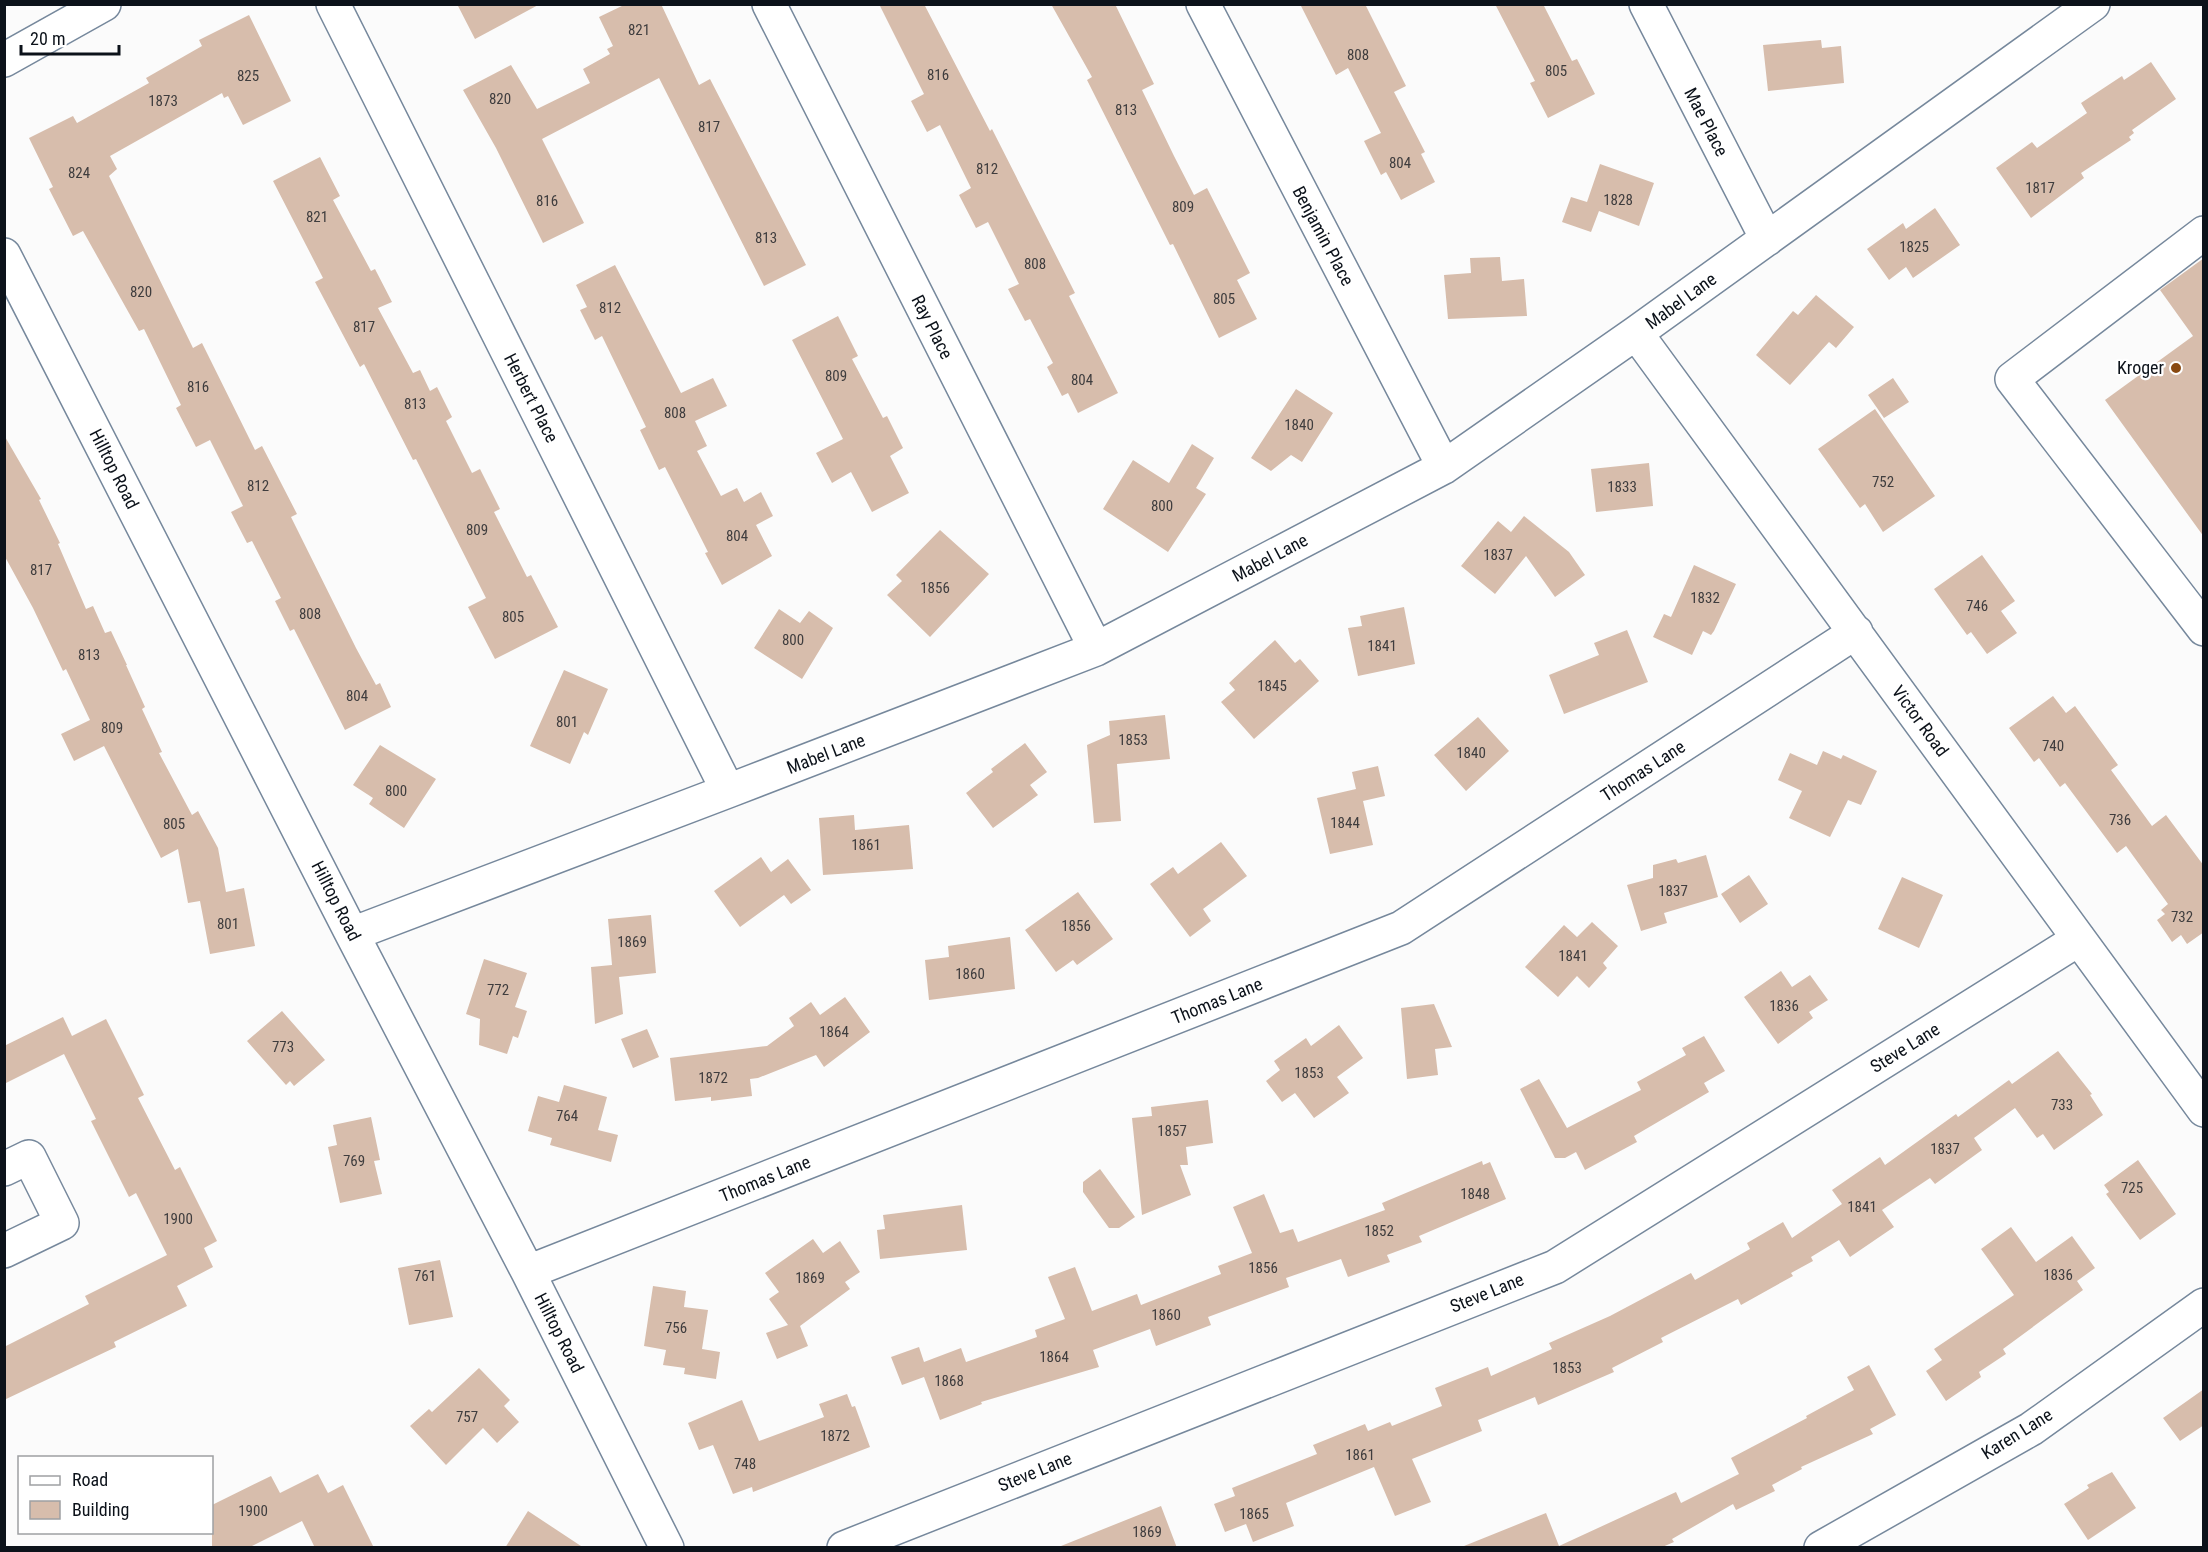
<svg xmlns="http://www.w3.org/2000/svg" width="2208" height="1552" font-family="'Roboto Condensed',sans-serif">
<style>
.building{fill:#d7bdac}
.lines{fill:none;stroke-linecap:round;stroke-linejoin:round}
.minor-casing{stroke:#76889c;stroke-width:36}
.minor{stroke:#fff;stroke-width:33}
.poi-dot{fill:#894911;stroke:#fff;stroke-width:2}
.labels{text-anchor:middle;stroke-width:4.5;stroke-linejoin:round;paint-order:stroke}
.number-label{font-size:15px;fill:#3f3d3e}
.street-label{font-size:18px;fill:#0c121a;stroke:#fff}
.poi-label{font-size:18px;fill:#0c121a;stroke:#fff;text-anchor:end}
</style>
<rect width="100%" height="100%" fill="#fbfbfb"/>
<!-- building -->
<path class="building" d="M457,4h83l-65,35z
M626,4h35l38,81 11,-6 96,186 -42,21 -105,-208 -117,61 42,84 -41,20 -47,-95 -33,-58 48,-25 26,44 53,-26 -7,-14 27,-15 -3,-5 6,-3 -14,-29z
M879,4h45l66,127 2,-2 83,164 -6,3 49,97 -40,20 -10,-20 -6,3 -15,-29 6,-4 -23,-44 -5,2 -17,-32 11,-5 -31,-62 -12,6 -17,-33 12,-7 -31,-63 -13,7 -16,-31 13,-7z
M1051,4h64l39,80 -12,6 32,66 20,39 13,-7 43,85 -13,7 20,39 -38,19 -46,-94 -3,1 -83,-165 5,-3z
M1300,4h65l41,82 -12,6 31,60 -4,2 14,28 -34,18 -15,-28 -5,3 -17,-34 17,-8 -33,-65 -12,7z
M1495,4h48l29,57 5,-2 18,35 -47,24 -18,-35 5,-2z
M249,15l42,86 -48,24 -15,-29 -4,2 -2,-5 -112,63 7,13 -8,7 84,172 9,-5 53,107 7,-4 35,68 -6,3 65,131 20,37 4,-2 11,24 -46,23 -51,-101 -4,2 -15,-30 6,-3 -29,-57 -5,2 -16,-31 12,-6 -33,-66 -14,7 -20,-39 5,-3 -37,-76 -5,2 -56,-100 -10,5 -24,-47 4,-2 -24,-49 44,-22 4,7 72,-40 -3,-5 56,-32 -3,-6z
M1821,40l1,8 19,-2 3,37 -76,8 -5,-46z
M2151,62l25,37 -44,31 2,3 -5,4 2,3 -50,33 3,5 -53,40 -35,-50 36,-26 5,6 50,-35 -6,-10 41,-27 2,4z
M320,157l20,39 -7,4 38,71 4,-2 17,33 -14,6 35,65 7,-3 10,21 7,-4 15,30 -6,4 26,52 8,-4 20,40 -6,3 33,65 4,-2 27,52 -63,32 -27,-52 18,-9 -70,-139 -3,1 -49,-96 -4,3 -45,-85 8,-4 -50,-97z
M1600,164l54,19 -15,43 -40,-15 -8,21 -29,-10 9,-25 16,5z
M1935,208l25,37 -47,33 -7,-11 -17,13 -22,-31 36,-26 3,6z
M1500,257l2,24 22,-2 3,37 -79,3 -4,-44 27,-2 -1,-15z
M2204,258v279l-99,-137 88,-64 -33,-46z
M615,265l66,128 32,-15 14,28 -32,15 12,25 -10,5 24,45 16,-8 7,14 17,-10 12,24 -17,9 16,31 -50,29 -17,-32 3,-1 -43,-85 -6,3 -19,-40 6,-3 -44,-91 -7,4 -15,-30 7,-3 -11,-22z
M1816,295l38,32 -18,21 -7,-6 -39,43 -34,-30 37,-44 5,4z
M838,316l20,40 -6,3 31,59 4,-2 16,32 -13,8 19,37 -37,19 -21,-40 -19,11 -16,-30 27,-14 -51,-99z
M1893,378l16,24 -25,16 -16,-23z
M1296,389l37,24 -31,49 -11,-7 -20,16 -20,-13z
M1875,409l60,87 -52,36 -18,-28 -5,4 -42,-59z
M4,435l37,64 -2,1 21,43 -2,1 28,65 7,-3 12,27 6,-2 16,34h-1l19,42 -3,2 20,43 -3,1 33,62 6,-4 20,37 8,44 18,-4 11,58 -45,8 -10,-53 -12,2 -10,-54 -17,9 -57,-112 -30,15 -13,-27 29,-14 -24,-51 -3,2 -30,-63 -29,-53z
M1192,444l22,14 -18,30 10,6 -38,58 -65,-43 30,-49 36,23z
M1649,463l4,43 -57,6 -5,-43z
M1524,516l45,36 16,23 -30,22 -29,-41 -31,38 -34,-28 37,-45 13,11z
M940,530l49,44 -59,63 -43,-42 15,-14 -6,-6z
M1982,555l33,46 -14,10 16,22 -30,21 -16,-22 -4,3 -33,-46z
M1694,565l42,19 -22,47 -3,4 -8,-4 -11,24 -39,-18 11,-23 7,3z
M1404,607l11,57 -57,12 -10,-48 14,-2 -2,-10z
M779,609l21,14 9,-12 24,17 -31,51 -48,-31z
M1627,630l21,52 -84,32 -15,-39 50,-20 -5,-12z
M1275,640l20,23 5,-4 19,22 -65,58 -33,-37 14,-12 -6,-7z
M564,670l44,19 -20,46 -4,-3 -14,32 -40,-18z
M2053,696l13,17 9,-7 43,59 -7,5 41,56 14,-11 38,51v66l-17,12 -6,-9 -9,7 -15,-22 8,-6 -4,-4 7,-6 -42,-58 -9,7 -52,-70 -5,4 -21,-29 -5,4 -25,-34z
M1165,715l5,44 -53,5 4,57 -27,2 -7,-78 23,-10 -1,-14z
M1478,717l31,34 -43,40 -32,-36z
M1025,743l22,29 -17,13 8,10 -45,33 -27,-35 27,-21 -2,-3z
M380,745l56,34 -32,49 -35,-24 4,-6 -20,-13z
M1823,751l18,8 2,-4 34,16 -16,34 -13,-5 -18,37 -41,-19 13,-27 -24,-11 12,-27 27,12z
M1378,766l7,30 -22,5 10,44 -43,9 -13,-56 39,-9 -4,-17z
M854,815l1,15 54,-5 4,44 -90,6 -4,-57z
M1221,842l26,34 -44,33 8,12 -21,16 -40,-53 23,-17 5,7z
M1706,855l12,42 -54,16 3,10 -26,8 -14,-46 26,-7v-13l23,-6 2,4z
M761,857l10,15 17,-13 23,31 -20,14 -7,-9 -44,32 -26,-36z
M1749,875l19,29 -28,19 -19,-29z
M1902,877l41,18 -24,53 -41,-19z
M1078,892l35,47 -36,26 -4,-5 -17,12 -31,-42z
M651,915l5,58 -37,4 4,37 -28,10 -4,-57 21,-2 -4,-46z
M1592,922l26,24 -15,17 4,5 -18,20 -12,-12 -19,21 -33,-30 39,-42 13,12z
M1010,937l5,52 -86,11 -4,-40 24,-3 -1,-11z
M484,959l43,14 -12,34 12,4 -9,27 -5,-2 -6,18 -28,-9 1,-26 -14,-5z
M1781,971l11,16 18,-12 18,25 -19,12 4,6 -35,26 -34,-47z
M845,997l25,35 -46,35 -8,-12 -58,23 -8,1 2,17 -41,5v-4l-36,4 -5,-43 97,-12 27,-20 -5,-8 22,-16 9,13z
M1434,1004l18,43 -17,2 3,26 -31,4 -6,-71z
M282,1011l43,49 -31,26 -4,-5 -4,4 -39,-44z
M63,1017l9,19 34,-17 38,76 -6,3 37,72 5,-3 37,74 -13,7 9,19 -36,19 10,20 -73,36 2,5 -112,53v-53l85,-43 -4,-8 82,-41 -31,-62 -7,4 -38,-76 5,-2 -32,-65 -60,30v-38z
M1339,1025l24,33 -26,19 12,16 -35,25 -19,-25 -13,9 -16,-21 14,-11 -6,-9 32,-23 5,8z
M647,1029l12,28 -26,11 -12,-29z
M1704,1036l21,35 -21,12 5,9 -75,44 3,6 -52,28 -9,-18 -11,6h-10l-35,-69 19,-10 28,49 74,-38 -4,-8 49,-27 -4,-7z
M2058,1051l34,43 -2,1 13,20 -49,35 -11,-16 -6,4 -22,-30 -41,30 8,12 -47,34 -5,-6 -48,32 12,17 -44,30 -11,-17 -28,17 2,4 -22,12 2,3 -52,29 -3,-6 -77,39 2,4 -51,26 2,4 -76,33 -3,-8 -57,23 4,11 -70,28 19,43 -36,14 -21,-49 -88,36 8,23 -41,16 -7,-18 -21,8 -11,-28 21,-8 -3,-8 85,-34 -4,-9 52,-21 3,7 22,-9 2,4 50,-20 -7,-18 53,-21 3,9 61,-27 -3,-6 61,-27 81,-43 4,7 55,-31 -3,-6 36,-21 9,16 50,-34 -10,-14 48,-33 5,8 71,-51 2,3 51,-37 3,4z
M564,1085l43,12 -9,33 20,5 -7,27 -61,-17 2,-7 -24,-7 10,-35 21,6z
M1208,1100l5,43 -27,4 2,18h-8l11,30 -49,20 -10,-97 20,-2 -1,-9z
M371,1117l9,43 -6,1 8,33 -42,9 -12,-56 9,-2 -4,-20z
M2138,1160l38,54 -36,26 -34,-46 3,-2 -5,-7z
M1482,1161l1,4 7,-3 16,37 -87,37 3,6 -35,13 3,7 -42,15 -7,-18 -55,19 3,9 -81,30 3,8 -55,21 -6,-17 -57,21 6,17 -118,35 1,2 -42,16 -16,-43 -22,8 -11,-28 28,-10 5,15 37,-14 5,14 71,-25 -2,-7 30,-11 -17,-42 27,-10 17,44 45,-17 4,11 80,-31 -3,-8 34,-13 -19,-46 31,-13 16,39 13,-4 5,13 87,-32 -3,-7z
M1100,1169l35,48 -16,11h-10l-26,-36v-10z
M962,1205l5,45 -87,9 -3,-29 8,-1 -2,-14z
M2011,1227l25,35 36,-26 23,32 -18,13 6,9 -80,59 3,5 -27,18 2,5 -35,24 -20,-30 16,-11 -8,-11 80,-54 -33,-46z
M813,1239l10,14 17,-12 20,31 -15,10 5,7 -50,37 8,20 -31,13 -11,-26 22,-8 -19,-26 10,-7 -14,-19z
M440,1260l13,57 -44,8 -11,-57z
M653,1286l33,5 -2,16 24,3 -6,39 18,3 -4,27 -32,-5 1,-6 -22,-3 3,-15 -22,-4z
M1869,1365l27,50 -26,14 3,5 -72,33 1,2 -30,16 3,6 -39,19 -3,-6 -61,35 2,3 -14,6h-196v-2l82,-33 13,33 117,-54 5,11 58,-29 -8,-16 76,-40 -1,-2 48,-26 -7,-13z
M479,1368l31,32 -6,6 15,16 -22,21 -14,-15 -37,37 -36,-39 19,-17 3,3z
M2204,1389v36l-24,16 -17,-23z
M847,1394l5,13 3,-1 15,41 -117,45 -1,-5 -19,7 -20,-49 -14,5 -11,-27 54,-23 17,41 65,-24 -5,-13z
M2112,1472l24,36 -48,32 -24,-36 25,-16 -2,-3z
M318,1474l10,19 15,-8 31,63h-59l-13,-27 -54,27h-36v-43l59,-29 9,17z
M1161,1506l16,42h-116v-2z
M528,1511l56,37h-79z"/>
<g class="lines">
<!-- minor casing -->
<g class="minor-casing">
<path id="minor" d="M333,4l395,787
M769,4l327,645
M1203,4l241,463
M1646,4l121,235
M4,60l100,-56
M2204,233l-192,146 192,250
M4,255l348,679 176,338 139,276
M1636,333l568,777
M352,934l376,-143 368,-142 348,-182 192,-134 457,-329
M4,1169l25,-12 33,66 -58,28
M528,1272l873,-344 455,-296
M844,1548l711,-281 524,-328
M1821,1548l210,-119 173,-124"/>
</g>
<!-- minor -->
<use href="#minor" class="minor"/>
</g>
<!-- markers -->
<circle class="poi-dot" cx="2176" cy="368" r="6"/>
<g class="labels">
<!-- number labels -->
<g class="number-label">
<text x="639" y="35">821</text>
<text x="1358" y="60">808</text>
<text x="1556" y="76">805</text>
<text x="938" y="80">816</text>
<text x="248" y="81">825</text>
<text x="500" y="104">820</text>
<text x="163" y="106">1873</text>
<text x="1126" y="115">813</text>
<text x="709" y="132">817</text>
<text x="1400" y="168">804</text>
<text x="987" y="174">812</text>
<text x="79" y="178">824</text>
<text x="2040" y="193">1817</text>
<text x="1618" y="205">1828</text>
<text x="547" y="206">816</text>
<text x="1183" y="212">809</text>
<text x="317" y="222">821</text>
<text x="766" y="243">813</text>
<text x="1914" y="252">1825</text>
<text x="1035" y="269">808</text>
<text x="141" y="297">820</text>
<text x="1224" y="304">805</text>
<text x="610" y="313">812</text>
<text x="364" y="332">817</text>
<text x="836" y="381">809</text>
<text x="1082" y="385">804</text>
<text x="198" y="392">816</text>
<text x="415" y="409">813</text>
<text x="675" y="418">808</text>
<text x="1299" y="430">1840</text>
<text x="1883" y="487">752</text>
<text x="258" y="491">812</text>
<text x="1622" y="492">1833</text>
<text x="1162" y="511">800</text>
<text x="477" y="535">809</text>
<text x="737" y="541">804</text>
<text x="1498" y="560">1837</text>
<text x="41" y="575">817</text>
<text x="935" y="593">1856</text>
<text x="1705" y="603">1832</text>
<text x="1977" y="611">746</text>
<text x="310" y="619">808</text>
<text x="513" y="622">805</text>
<text x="793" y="645">800</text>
<text x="1382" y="651">1841</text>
<text x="89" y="660">813</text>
<text x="1272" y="691">1845</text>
<text x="357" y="701">804</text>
<text x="567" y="727">801</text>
<text x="112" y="733">809</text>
<text x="1133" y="745">1853</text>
<text x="2053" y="751">740</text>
<text x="1471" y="758">1840</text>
<text x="396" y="796">800</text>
<text x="2120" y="825">736</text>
<text x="1345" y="828">1844</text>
<text x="174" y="829">805</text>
<text x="866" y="850">1861</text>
<text x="1673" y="896">1837</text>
<text x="2182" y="922">732</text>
<text x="228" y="929">801</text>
<text x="1076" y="931">1856</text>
<text x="632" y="947">1869</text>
<text x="1573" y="961">1841</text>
<text x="970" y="979">1860</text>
<text x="498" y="995">772</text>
<text x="1784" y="1011">1836</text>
<text x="834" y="1037">1864</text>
<text x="283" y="1052">773</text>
<text x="1309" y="1078">1853</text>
<text x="713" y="1083">1872</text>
<text x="2062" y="1110">733</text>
<text x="567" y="1121">764</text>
<text x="1172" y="1136">1857</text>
<text x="1945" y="1154">1837</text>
<text x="354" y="1166">769</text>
<text x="2132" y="1193">725</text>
<text x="1475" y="1199">1848</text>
<text x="1862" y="1212">1841</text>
<text x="178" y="1224">1900</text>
<text x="1379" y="1236">1852</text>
<text x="1263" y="1273">1856</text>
<text x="2058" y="1280">1836</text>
<text x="425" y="1281">761</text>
<text x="810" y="1283">1869</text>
<text x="1166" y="1320">1860</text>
<text x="676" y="1333">756</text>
<text x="1054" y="1362">1864</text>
<text x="1567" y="1373">1853</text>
<text x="949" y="1386">1868</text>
<text x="467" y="1422">757</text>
<text x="835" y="1441">1872</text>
<text x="1360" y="1460">1861</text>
<text x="745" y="1469">748</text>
<text x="253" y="1516">1900</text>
<text x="1254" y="1519">1865</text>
<text x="1147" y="1537">1869</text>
</g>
<!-- street labels -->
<g class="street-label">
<text transform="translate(1706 122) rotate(63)" y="6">Mae Place</text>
<text transform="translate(1323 236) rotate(62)" y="6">Benjamin Place</text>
<text transform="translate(1681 301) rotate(-36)" y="6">Mabel Lane</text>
<text transform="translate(932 327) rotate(63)" y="6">Ray Place</text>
<text transform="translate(531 398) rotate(63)" y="6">Herbert Place</text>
<text transform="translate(114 469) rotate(63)" y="6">Hilltop Road</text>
<text transform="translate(1270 558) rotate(-28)" y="6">Mabel Lane</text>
<text transform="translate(1920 721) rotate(54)" y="6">Victor Road</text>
<text transform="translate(826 754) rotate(-21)" y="6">Mabel Lane</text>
<text transform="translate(1643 771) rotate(-33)" y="6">Thomas Lane</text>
<text transform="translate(336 901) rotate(63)" y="6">Hilltop Road</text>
<text transform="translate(1217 1001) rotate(-22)" y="6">Thomas Lane</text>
<text transform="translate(1905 1048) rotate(-32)" y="6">Steve Lane</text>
<text transform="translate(765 1179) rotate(-22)" y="6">Thomas Lane</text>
<text transform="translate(1487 1293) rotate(-22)" y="6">Steve Lane</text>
<text transform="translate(559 1333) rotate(63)" y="6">Hilltop Road</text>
<text transform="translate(2017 1434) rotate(-32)" y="6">Karen Lane</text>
<text transform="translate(1035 1472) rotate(-22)" y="6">Steve Lane</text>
</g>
<!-- poi labels -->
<g class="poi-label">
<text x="2164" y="374">Kroger</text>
</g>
</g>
<!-- border -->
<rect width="2208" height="1552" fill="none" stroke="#0c121a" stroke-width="12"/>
<!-- legend -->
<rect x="18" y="1456" width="195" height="78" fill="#ffffff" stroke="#9ea0a3" stroke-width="1.5"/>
<rect x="30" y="1476" width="30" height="9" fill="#ffffff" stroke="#9ea0a3" stroke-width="1.5"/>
<text x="72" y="1486" font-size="18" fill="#0c121a">Road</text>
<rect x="30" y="1501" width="30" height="18" fill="#d7bdac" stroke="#9ea0a3" stroke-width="1.5"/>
<text x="72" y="1516" font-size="18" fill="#0c121a">Building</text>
<!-- scale -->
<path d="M21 45v9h98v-9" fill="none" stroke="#0c121a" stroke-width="3"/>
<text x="30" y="45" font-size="18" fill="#0c121a" stroke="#ffffff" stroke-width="4.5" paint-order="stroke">20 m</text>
</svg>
